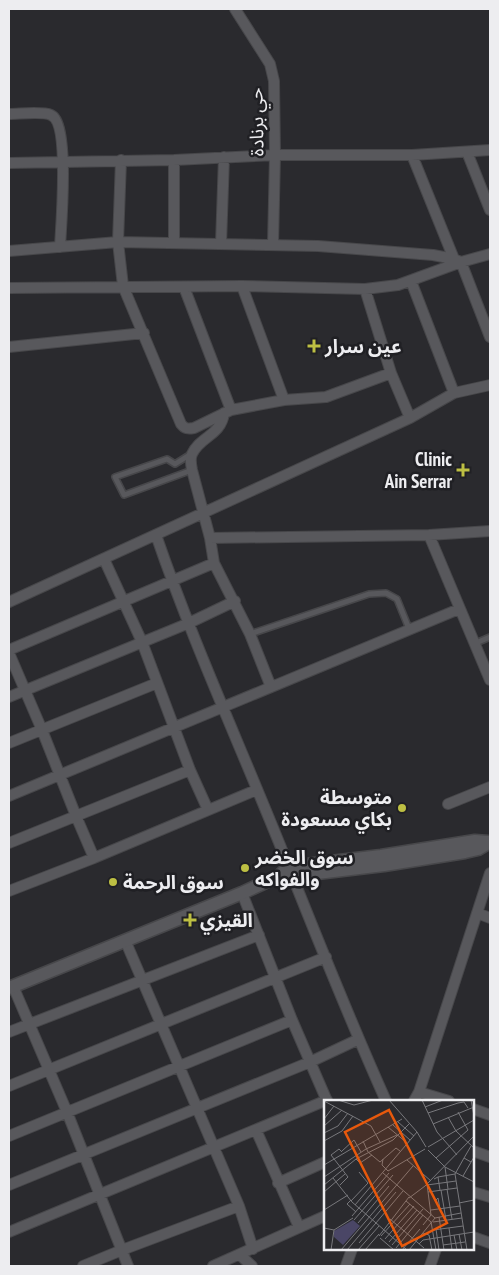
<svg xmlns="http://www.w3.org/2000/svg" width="499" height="1275" font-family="'PT Sans Narrow','Noto Sans Arabic',sans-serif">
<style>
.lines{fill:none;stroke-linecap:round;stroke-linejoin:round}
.service-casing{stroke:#47474a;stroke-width:8}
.minor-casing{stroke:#47474a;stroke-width:12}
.tertiary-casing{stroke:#47474a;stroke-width:15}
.service{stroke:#58585c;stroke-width:5}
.minor{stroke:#58585c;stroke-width:10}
.tertiary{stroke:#58585c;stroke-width:12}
.poi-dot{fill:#bdbf43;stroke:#202024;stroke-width:2}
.labels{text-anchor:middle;stroke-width:5;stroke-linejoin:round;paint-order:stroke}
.street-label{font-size:19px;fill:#ededf0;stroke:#202024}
.poi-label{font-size:19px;font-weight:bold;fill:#ededf0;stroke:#202024;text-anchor:start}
.inset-road{fill:none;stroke:#78787c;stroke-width:1}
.view{fill:#e8590c;fill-opacity:0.15;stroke:#e8590c;stroke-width:2.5}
.inset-edge{fill:none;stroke:#ededf0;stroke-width:2.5}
</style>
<rect width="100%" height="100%" fill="#2a2a2e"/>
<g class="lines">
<!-- service casing -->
<g class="service-casing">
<path id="service" d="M191,454l-16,10 -8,-5 -52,18 9,18 68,-25
M250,634l119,-40 17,-1 11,6 13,32
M476,643l14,-6"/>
</g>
<!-- minor casing -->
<g class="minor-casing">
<path id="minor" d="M235,9l35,55 4,17 1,74 -2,90
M9,114c11,0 33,-3 42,1 19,8 10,111 9,132
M467,152l23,58
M412,155l42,104 7,3 29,75
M121,160l-3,82 5,44 58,138c4,5 7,5 13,4l37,-18 53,-10 42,-3 65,-24 19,45
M174,160v83
M9,163l165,-3 101,-5h137l78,-5
M221,244l3,-87
M9,251l109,-9 200,4 115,9 21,4
M411,281l43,112
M242,286l42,114
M184,287l47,123
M9,288l233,-2 123,3 33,-4 63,-23 29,-8
M365,289l26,84
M9,347l135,-14
M224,413c-3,23 -24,23 -32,41 -2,4 -1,11 0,16l18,68 219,-3 61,-4
M156,535c39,114 90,223 134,335 31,78 62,155 96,231
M429,535l61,145
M210,538l4,25 36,71 21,53
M104,559l38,83 48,128 18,40
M9,602l401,-184 44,-25 36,-8
M9,650l205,-87
M9,653l33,77 34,86 18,42
M9,697l180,-74 46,-22
M9,743l148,-60
M9,796l450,-187
M448,804l42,-17
M9,843l181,-73
M9,891l85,-33 162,-68
M242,893l50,127 35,81
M477,913l13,5
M125,940l114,266 14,43
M13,986l54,126 61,154
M9,1032l250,-97
M9,1086l317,-129
M419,1092l30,9
M414,1101l5,-9 71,-219
M473,1109l17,6
M256,1130l43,97
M9,1136l283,-116
M473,1151l17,6
M278,1183l47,-21
M9,1185l301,-123 49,-23
M473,1192l17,5
M9,1232l318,-132
M473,1237l17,6
M240,1255l12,11
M83,1266l39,-16 117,-44
M213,1266l112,-50
M346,1266l6,-17
M430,1266l6,-17"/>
</g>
<!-- tertiary casing -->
<g class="tertiary-casing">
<path id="tertiary" d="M279,876h13l92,-11 81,-13 13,-3 10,-6
M9,988l233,-95 37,-17 10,-9 92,-11 94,-15 13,1"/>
</g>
<!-- service -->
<use href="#service" class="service"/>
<!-- minor -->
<use href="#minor" class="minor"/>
<!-- tertiary -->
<use href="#tertiary" class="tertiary"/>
</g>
<!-- markers -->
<g class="poi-dot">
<path d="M311.5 338.5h5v5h5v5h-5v5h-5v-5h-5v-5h5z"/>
<path d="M460.5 462.5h5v5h5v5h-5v5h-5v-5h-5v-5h5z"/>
<circle cx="402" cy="808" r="5"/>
<circle cx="245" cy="868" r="5"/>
<circle cx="113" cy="882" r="5"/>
<path d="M187.5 912.5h5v5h5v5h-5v5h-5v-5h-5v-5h5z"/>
</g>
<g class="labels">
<!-- street labels -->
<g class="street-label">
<text transform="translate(256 122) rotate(-91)" y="7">حي برنادة</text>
</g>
<!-- poi labels -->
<g class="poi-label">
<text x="325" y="353">عين سرار</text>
<text x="452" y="466" text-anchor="end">Clinic<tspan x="452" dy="22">Ain Serrar</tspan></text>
<text x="392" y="804" text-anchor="end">متوسطة<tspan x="392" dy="22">بكاي مسعودة</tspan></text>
<text x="255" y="864">سوق الخضر<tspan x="255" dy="22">والفواكه</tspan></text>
<text x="123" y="889">سوق الرحمة</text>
<text x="200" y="927">القيزي</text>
</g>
</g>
<!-- overview -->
<g transform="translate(324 1100)">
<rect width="150" height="150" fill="#2a2a2e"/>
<path d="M29,120l7,6 -17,19 -9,-8v-6z" fill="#4a4666"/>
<path class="inset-road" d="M14,0l16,5 19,-5M65,0l28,32 9,15M98,0l15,32 20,23M147,0l3,16M0,1l47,25 9,16M101,7l18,-7M104,13l30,-10 6,-1 4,6M124,17l8,14 18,17M0,19l10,-13M74,22l16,14M109,24l41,-17M69,25l17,15M0,26l18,-16M64,27l19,16M0,33l14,-7 10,-13M0,41l18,-10 11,-15M39,41l5,11 12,10 16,-14 4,3M147,46l-7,12 7,4M104,47l46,-27M104,50l17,17 29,15M18,51l12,-11 7,12M112,58l32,-28 -10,-18M140,58l-9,16 12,76M32,59l4,4 12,-8M59,59l-1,6 6,6 37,-22M83,60l24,21M0,65l78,-46M121,67l3,22M59,73l52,45M139,76l11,-19M0,77l42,-28 31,-14M114,77l17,-3M9,78l19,24 55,48M110,79l4,-2 2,13M0,85l32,-26 37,-19 16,-16M16,85l8,-8 -17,-22 8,-6 3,3M103,85l29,-4M123,89l5,30M117,90l5,30M0,92l21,-18M104,92l29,-4M85,98l16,-12 49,-50M27,100l-4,4 9,8M27,101l17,-18 -9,-11M82,101l25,21 5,28M111,101l3,-3 2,11M135,103l15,-3M31,105l62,-73M0,110l24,-15M107,110l29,-4M28,116l37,-43M115,117l5,33M66,119l34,29M30,120l39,-45M109,122l29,-4M34,123l31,-37M99,125l8,-10 -4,-31M0,128l10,2 19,-12M125,128l3,22M112,129l3,21M109,130l30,-4M99,133l6,2 3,15M135,134l3,16M130,135l3,15M55,136l30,-39M57,136l29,-32M56,138l14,12M61,139l29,-33M65,142l28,-32M35,143l44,-52M95,144l4,-4 51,-8M68,145l31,-36M119,145l22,-3M72,148l27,-33M7,150l3,-20M17,150l72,-84M23,150l49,-58M34,150l21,-24M41,150l14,-16M78,150l18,-21M85,150l26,-32 26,-5"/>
<path class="view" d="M65,10l58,113 -45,23 -57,-114z"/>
<rect width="150" height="150" class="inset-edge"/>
</g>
<!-- border -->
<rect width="499" height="1275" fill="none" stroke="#ededf0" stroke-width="20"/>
</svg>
